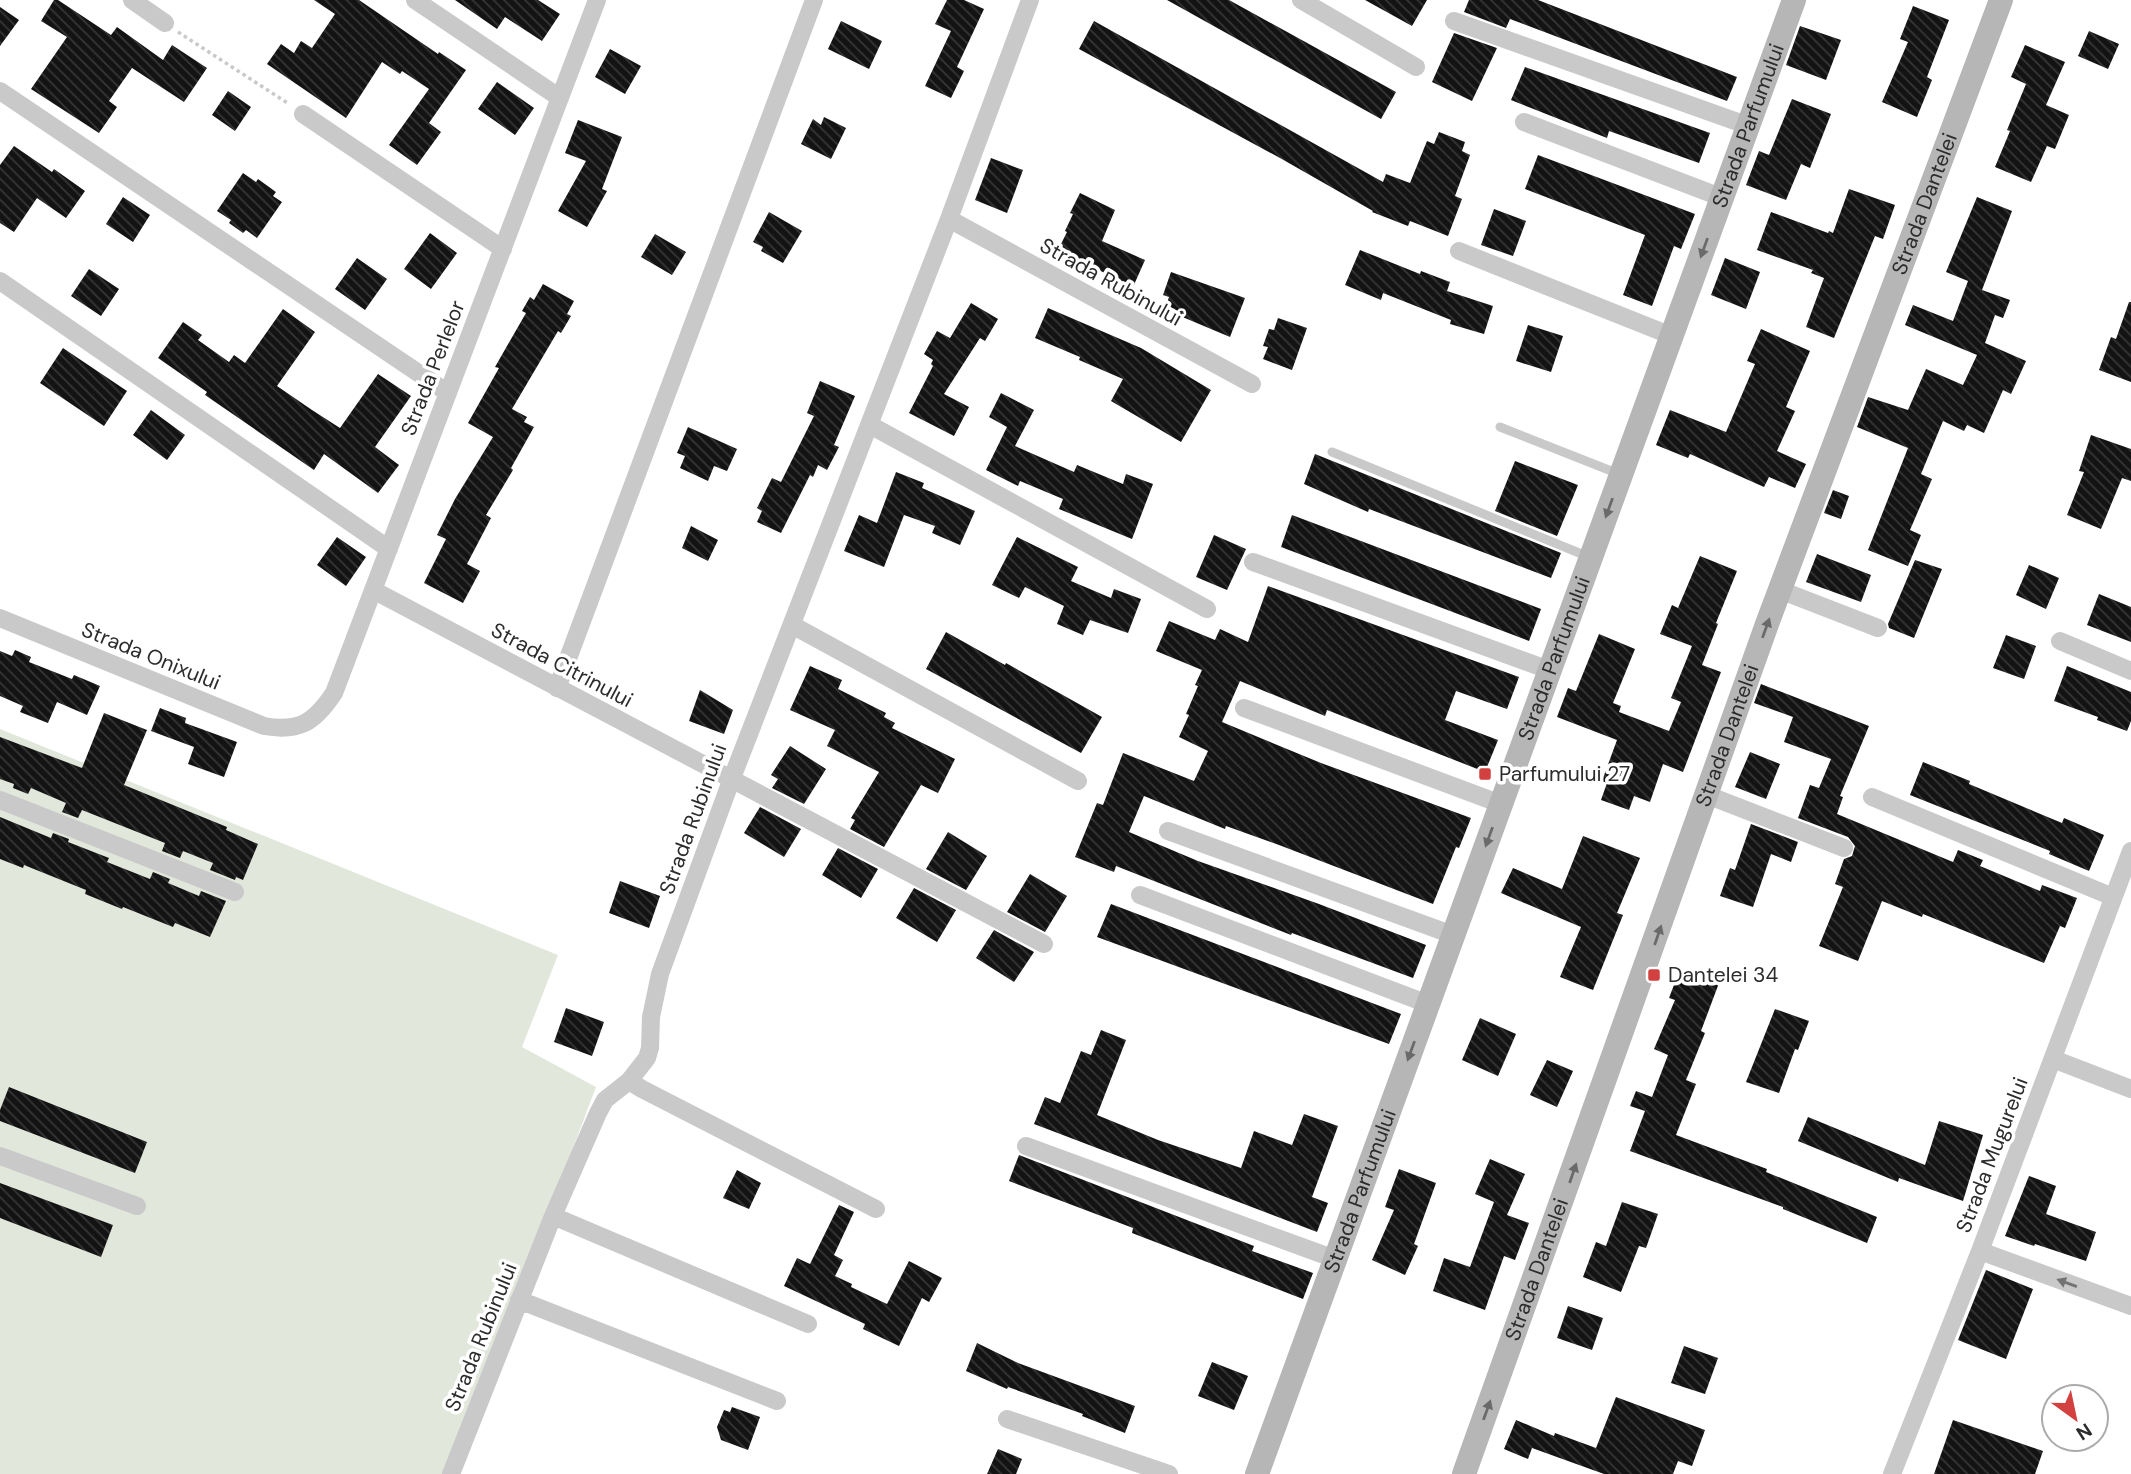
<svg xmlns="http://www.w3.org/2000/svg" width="2131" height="1474" font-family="'DM Sans',sans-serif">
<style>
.grass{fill:#e1e8db}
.building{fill:url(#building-back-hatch)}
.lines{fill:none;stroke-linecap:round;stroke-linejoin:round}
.path{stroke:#c9c9c9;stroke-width:3.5;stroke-dasharray:3.5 3.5;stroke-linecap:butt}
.lane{stroke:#c9c9c9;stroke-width:9}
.street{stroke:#c9c9c9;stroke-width:18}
.secondary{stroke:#b6b6b6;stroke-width:24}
.oneway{fill:#6a6a6a}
.oneway2{fill:#737373}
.poi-dot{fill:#d2413f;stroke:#fff;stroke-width:2.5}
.labels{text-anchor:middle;stroke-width:7;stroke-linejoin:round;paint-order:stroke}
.street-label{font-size:21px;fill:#2c2c2c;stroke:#fff}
.poi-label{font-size:21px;fill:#2c2c2c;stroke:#fff;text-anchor:start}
</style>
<defs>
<pattern id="building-back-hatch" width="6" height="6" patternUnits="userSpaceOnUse" patternTransform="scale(1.75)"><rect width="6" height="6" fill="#131313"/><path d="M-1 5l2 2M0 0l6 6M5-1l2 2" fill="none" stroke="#363636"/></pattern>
</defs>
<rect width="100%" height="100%" fill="#fff"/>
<!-- grass -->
<path class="grass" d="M0,729l558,226 -36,92 74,40 -145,387h-451z"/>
<!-- building -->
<path class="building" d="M54,0h4l53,35 6,-8 46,33 9,-15 35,23 -23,34 -52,-34 -23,33 8,6 -18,26 -68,-44 36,-52 -26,-16z
M314,0h45l79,54 1,-2 27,18 -37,53 12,9 -24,33 -28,-20 40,-56 -27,-18 -2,3 -18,-12 -36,56 -79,-54 14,-20 13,9 7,-12 11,7 23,-34z
M455,0h83l22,14 -18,27 -37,-24 -8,12z
M947,0h17l20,9 -27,58 7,4 -13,27 -26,-12 26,-55 -16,-7z
M1167,0h62l167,92 -15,27z
M1365,0h62l-15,26z
M1469,0h69l199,77 -10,24 -217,-82 -4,9 -42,-16z
M1913,6l36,14 -22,57 5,3 -15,37 -35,-15 26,-60 -8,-3z
M0,7l19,13 -19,26z
M841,21l41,20 -13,28 -41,-20z
M1094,21l289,161 3,-8 24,9 17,-42 7,3 5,-12 26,10 -3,9 8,4 -15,41 7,3 -14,37 -38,-15 -2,5 -36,-14 1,-1 -93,-53 -201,-109z
M1800,26l41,14 -15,40 -40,-15z
M2089,31l30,13 -11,25 -30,-13z
M1454,33l43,15 -25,53 -40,-19z
M2025,45l40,17 -19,43 23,10 -14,34 -8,-3 -16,36 -36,-15 15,-36 -3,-1 19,-46 -15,-7z
M610,49l31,17 -16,28 -30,-17z
M1525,67l185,66 -11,30 -90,-32 -2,7 -96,-38z
M497,82l37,26 -19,27 -37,-26z
M228,91l23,16 -16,24 -23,-16z
M1792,99l39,15 -21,54 -9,-4 -15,36 -40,-15 13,-34 10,4z
M824,117l22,11 -15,31 -30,-15 12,-25 8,6z
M578,120l44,17 -20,52 5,2 -20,36 -29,-16 28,-50 -21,-8z
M14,146l38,26 2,-3 31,22 -19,27 -29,-20 -23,34 -14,-9v-58z
M1538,155l157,59 -14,35 -7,-3 -22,60 -29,-11 22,-60 -120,-46z
M991,158l32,12 -16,43 -32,-13z
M243,173l13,9 2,-3 18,13 -3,4 9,6 -25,36 -11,-8 -3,3 -14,-10 2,-3 -14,-9z
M1849,189l46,16 -12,34 -8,-3 -41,102 -28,-11 18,-49 -13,-5 2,-3 -56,-20 14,-38 57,21 1,-2 4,2z
M1080,193l35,17 -13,31 43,19 -12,27 -75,-37 9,-18 -2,-1 8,-17 -3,-1z
M123,197l27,18 -17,27 -27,-18z
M1977,197l35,14 -30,79 28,10 -7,18 -8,-3 -10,28 41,18 -15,33 -8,-4 -19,43 -17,-8 -3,6 -21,-10 -22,53 11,5 -22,51 11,5 -13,31 -40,-16 40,-102 -51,-21 11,-30 40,13 18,-41 37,16 14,-30 -72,-30 8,-20 40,16 15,-40 -22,-9z
M1494,209l32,12 -13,35 -32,-11z
M769,212l33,19 -19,32 -22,-12 2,-4 -10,-5z
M430,233l27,20 -26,36 -27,-20z
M655,234l31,18 -14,23 -31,-18z
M1360,250l60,24 1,-3 29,11 -3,9 46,15 -9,28 -34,-10 1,-4 -68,-27 -2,7 -36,-15z
M357,258l30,21 -22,31 -30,-21z
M1725,258l35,14 -14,37 -35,-14z
M89,269l30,20 -18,27 -30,-20z
M1171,272l74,26 -15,39 -57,-24 2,-4 -9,-3 3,-9 -6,-2z
M543,284l31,17 -7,13 4,2 -10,17 -3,-2 -46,78 15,8 -3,5 10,5 -23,41 2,2 -27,45 5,3 -24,46 13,7 -17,32 -39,-20 22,-44 -9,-4 18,-36 38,-62 -25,-14 31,-55 -4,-1 31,-54 -4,-2 8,-14 4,3z
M2129,302h2v80l-32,-12 12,-33 5,2z
M971,303l27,16 -13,22 -5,-3 -36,56 25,13 -15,29 -45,-23 24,-47 -2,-2 2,-4 -9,-6 13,-23 13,7z
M1048,308l93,40 70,42 -30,52 -70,-41 12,-22 -44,-19 1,-3 -45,-19z
M283,309l32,23 -38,54 35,24 28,18 38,-54 33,22 -36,51 24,18 -21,28 -54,-39 -10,16 -109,-75 2,-3 -49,-34 25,-36 19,13 -4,5 31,22 5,-7 11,8z
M1278,318l29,10 -15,42 -29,-11 5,-12 -5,-1 6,-17 5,1z
M1528,325l35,11 -12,36 -35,-11z
M1761,329l49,22 -24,56 9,4 -18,40 29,13 -11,24 -26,-11 -5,10 -74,-33 -2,4 -32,-13 14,-35 56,22 29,-68 -8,-3z
M63,348l64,43 -23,35 -64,-43z
M820,381l35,15 -21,49 5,2 -12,23 -9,-5 -5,12 -3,-2 -29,58 -24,-11 5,-11 -5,-3 15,-30 9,4 33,-66 -7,-3z
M1001,393l33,17 -19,36 59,26 3,-7 46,19 3,-10 27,10 -21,55 -73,-30 4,-10 -43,-18 -2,5 -32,-16 21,-43 -18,-10z
M151,410l34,25 -18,25 -34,-25z
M688,427l49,22 -10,22 -13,-5 -6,15 -28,-13 5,-12 -8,-3z
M2091,435l40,14v32l-9,-3 -21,51 -34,-14 17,-43 -5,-1z
M1315,454l246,99 -10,25 -182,-69 -1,3 -64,-28z
M1515,461l63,24 -21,51 -62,-25z
M896,472l28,11 -2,5 53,23 -15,34 -28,-12 3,-7 -31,-11 -20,52 -40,-16 15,-36 18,8z
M1833,490l16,6 -8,23 -17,-6z
M1292,515l249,94 -12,32 -248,-94z
M691,526l27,14 -10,21 -26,-13z
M1214,535l32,14 -19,41 -31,-13z
M337,537l29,20 -20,29 -29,-21z
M1017,537l61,30 -7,14 40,17 3,-9 27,10 -13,34 -38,-13 -7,15 -26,-11 7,-18 -39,-19 -6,11 -27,-13z
M1817,554l54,21 -10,27 -55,-20z
M1700,556l37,15 -21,52 2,1 -16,41 19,7 -38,100 -20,-8 -13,38 -16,-6 -5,14 -28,-10 6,-17 -5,-2 15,-41 -60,-23 11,-29 8,3 23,-57 36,15 -22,54 8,3 -2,6 50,19 12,-29 -10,-4 21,-52 -32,-12 12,-29 6,3z
M1915,560l27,9 -28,69 -25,-10 -1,-4z
M2029,565l30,13 -13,31 -30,-14z
M1268,586l251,91 -12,32 -51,-18 -11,29 53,20 -13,32 -158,-62 -2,6 -85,-35 -18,41 99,41 150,55 -12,30 -3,-1 -23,57 -154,-59 -53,-19 -1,3 -81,-33 -15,36 69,29 121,43 107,41 -13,33 -121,-45 -1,2 -175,-69 -2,6 -39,-15 22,-54 6,2 20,-52 71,28 14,-30 -29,-14 10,-22 -3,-1 12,-28 -3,-1 7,-15 -46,-19 13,-30 46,19 5,-11 28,13z
M2099,594l32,13v35l-44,-17z
M946,632l59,33 1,-2 96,54 -21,36 -155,-84z
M2006,635l30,11 -12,33 -31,-11z
M15,650l16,7 -2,5 43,17 2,-4 26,11 -13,29 -30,-13 -9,21 -28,-11 3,-6 -23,-10v-45l12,5z
M810,666l32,14 -4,9 48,24 -2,4 11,6 -3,5 63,31 -17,34 -17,-8 -37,62 -34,-18 5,-9 -4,-2 28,-46 -52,-26 8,-16 -45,-20z
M2067,666l64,26v29l-4,10 -30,-11 1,-3 -44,-16z
M1761,684l108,42 -29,70 3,1 -6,17 116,48 5,-12 25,10 -3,6 60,25 2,-6 35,13 -12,30 -5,-2 -16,37 -121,-49 -1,3 -40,-16 -24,60 -39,-15 24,-59 -8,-3 9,-25 8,-3 3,-10 -7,-9 -50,-19 12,-33 9,3 12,-29 -47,-17 9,-25 -39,-14z
M700,690l33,20 -9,24 -35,-13z
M160,708l26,10 -1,5 52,19 -13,35 -36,-13 6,-17 -43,-16z
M104,713l43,17 -23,55 103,42 -1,3 32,14 -15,36 -7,-3 -1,3 -25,-10 3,-7 -30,-12 -3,7 -18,-7 3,-8 -83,-33 -4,8 -16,-6 4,-9 -35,-15 -3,6 -15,-6 1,-4 -14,-5v-42l82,31z
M790,746l36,23 -22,35 -32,-16 6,-9 -7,-4z
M1750,752l30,12 -14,35 -31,-12z
M1923,762l47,19 -1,3 93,39 2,-5 40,17 -15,36 -40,-17 1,-3 -140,-56z
M760,807l41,22 -17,28 -40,-24z
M0,817l51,21 2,-5 16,6 -1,3 41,16 -2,4 43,17 3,-7 17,7 -2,4 31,13 2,-5 25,10 -16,36 -35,-14 -2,4 -50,-20 -1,2 -37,-15 1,-4 -62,-25 -1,3 -23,-9z
M1751,824l47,18 -7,20 -20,-8 -18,53 -33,-11 10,-28 5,2z
M948,832l39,24 -21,34 -40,-21z
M1583,836l57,22 -23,55 6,2 -30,75 -33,-13 21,-50 -80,-34 12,-25 49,21z
M838,848l40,21 -17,29 -39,-23z
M1030,874l37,22 -22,36 -38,-20z
M620,881l40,15 -11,32 -40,-15z
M914,888l42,22 -19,32 -41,-24z
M1111,904l290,110 -12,30 -292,-107z
M994,930l40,22 -20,30 -38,-24z
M1680,969l39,14 -18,48 4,2 -19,47 10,4 -20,51 91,34 -1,3 111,45 -10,26 -84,-34v-2l-153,-56 15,-40 -15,-5 6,-15 16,6 16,-42 -14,-6 21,-49 -6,-2z
M566,1008l38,14 -12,34 -38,-14z
M1775,1009l34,12 -11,29 -3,-1 -16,44 -33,-11z
M1480,1018l36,16 -18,42 -36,-16z
M1101,1030l25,10 -29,75 61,25 83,28 13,-37 38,14 12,-31 34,12 -26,71 16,6 -11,29 -283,-108 11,-27 15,6 21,-52 10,4z
M1547,1060l26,11 -16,36 -27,-12z
M9,1087l138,55 -12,31 -135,-52v-11z
M1808,1117l117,48 14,-44 44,14 -20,66 -64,-23 -1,4 -100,-41z
M1019,1155l235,91 -2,5 61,22 -10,26 -171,-66 1,-5 -124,-47z
M1490,1159l35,15 -18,41 22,8 -14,37 -11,-4 -19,54 -52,-19 11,-33 26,9 24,-65 -19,-8z
M1399,1169l37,14 -22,61 4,2 -13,29 -33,-15 22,-50 -9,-3z
M737,1170l24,13 -12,26 -26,-11z
M2029,1176l27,10 -10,28 50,18 -10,29 -51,-17 -1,2 -29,-10z
M0,1183l113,42 -12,32 -101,-39z
M1622,1202l36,12 -12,34 -7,-2 -18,46 -38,-15 13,-35 10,4z
M839,1205l15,7 -20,43 9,5 -8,16 17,8 -1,3 36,17 22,-43 33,17 -13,24 -7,-4 -23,48 -36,-17 2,-5 -81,-38 13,-28 13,6z
M1986,1270l47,19 -27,70 -48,-19z
M1568,1306l35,12 -11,32 -35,-12z
M977,1343l41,20 117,43 -10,27 -43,-17 1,-2 -75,-27 -1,2 -41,-18z
M1684,1346l34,12 -13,36 -34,-11z
M1212,1362l36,14 -14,34 -36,-14z
M1616,1397l89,33 -13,36 -14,-5 -5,13h-69l-72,-26 -4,11 -24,-10 12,-29 38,16 1,-3 41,15z
M732,1407l28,10 -12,33 -27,-10 -4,-13 7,-17 6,2z
M1953,1420l90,31 -8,23h-101z
M998,1449l24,10 -6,15h-29z"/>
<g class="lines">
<!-- path -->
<path class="path" d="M178,32l111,72"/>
<!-- lane -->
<path class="lane" d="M1500,427l119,47
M1332,452l257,105"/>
<!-- street -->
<path class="street" d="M132,0l33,23
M415,0l145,98
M1301,0l115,67
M1454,21l295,105
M0,91l448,302
M303,114l200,135
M1524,122l199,76
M949,219l303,165
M1459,251l213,85
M0,281l389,268
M870,425l337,184
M1253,562l296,108
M373,590l671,354
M1780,590l98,38
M0,618l264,108c35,6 50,-3 70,-33l263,-693
M792,625l286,156
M2060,641l71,30
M557,688l257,-688
M1244,708l257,96
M1707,795l137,53
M1872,797l241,100
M0,800l235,92
M1168,831l285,104
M1140,895l288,109
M2053,1059l78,30
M629,1081l13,8 234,120
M1026,1146l309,113
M0,1156l137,50
M553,1216l255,108
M1980,1251l151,55
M519,1300l258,101
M1007,1419l162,55
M451,1474l102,-258 45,-103 7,-13 24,-19 18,-23 3,-10 1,-31 9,-43 72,-196 217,-559 81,-219
M1892,1474l88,-223 151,-400"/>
<!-- secondary -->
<g class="secondary">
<path id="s1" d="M1257,1474l537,-1474"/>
<path id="s2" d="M1464,1474l303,-850 234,-624"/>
</g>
</g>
<!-- one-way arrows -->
<defs><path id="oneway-solid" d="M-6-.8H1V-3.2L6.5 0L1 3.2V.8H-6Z" transform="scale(1.75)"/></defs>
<g class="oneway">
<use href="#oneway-solid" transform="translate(1704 248) rotate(110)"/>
<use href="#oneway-solid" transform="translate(1609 508) rotate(110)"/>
<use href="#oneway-solid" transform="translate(1766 628) rotate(-70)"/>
<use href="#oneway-solid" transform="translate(1489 837) rotate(110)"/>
<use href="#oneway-solid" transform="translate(1658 935) rotate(-71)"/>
<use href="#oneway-solid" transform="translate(1411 1051) rotate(110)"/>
<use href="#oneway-solid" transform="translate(1573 1173) rotate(-71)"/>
<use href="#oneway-solid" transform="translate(1487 1410) rotate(-70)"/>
</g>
<use class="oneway2" href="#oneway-solid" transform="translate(2067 1283) rotate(-160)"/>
<!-- markers -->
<g class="poi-dot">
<rect x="1478" y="767" width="14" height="14" rx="3.5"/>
<rect x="1647" y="968" width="14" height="14" rx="3.5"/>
</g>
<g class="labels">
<!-- street labels -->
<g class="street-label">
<text dy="7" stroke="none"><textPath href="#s1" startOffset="1435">Strada Parfumului</textPath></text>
<text dy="7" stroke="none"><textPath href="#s2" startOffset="1351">Strada Dantelei</textPath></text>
<text transform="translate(1111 282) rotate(29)" y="7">Strada Rubinului</text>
<text transform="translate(433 368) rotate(-69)" y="7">Strada Perlelor</text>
<text transform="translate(151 656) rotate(22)" y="7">Strada Onixului</text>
<text dy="7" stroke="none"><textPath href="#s1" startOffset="868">Strada Parfumului</textPath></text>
<text transform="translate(562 665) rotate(28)" y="7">Strada Citrinului</text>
<text dy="7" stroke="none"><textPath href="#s2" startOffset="784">Strada Dantelei</textPath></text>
<text transform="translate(693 819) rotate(-70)" y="7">Strada Rubinului</text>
<text transform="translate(1992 1155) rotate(-69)" y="7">Strada Mugurelui</text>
<text dy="7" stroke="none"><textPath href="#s1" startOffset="301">Strada Parfumului</textPath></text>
<text dy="7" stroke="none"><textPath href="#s2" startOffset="217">Strada Dantelei</textPath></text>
<text transform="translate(481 1337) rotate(-68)" y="7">Strada Rubinului</text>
</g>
<!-- poi labels -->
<g class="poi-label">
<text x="1499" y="781">Parfumului 27</text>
<text x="1668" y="982">Dantelei 34</text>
</g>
</g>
<!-- north arrow -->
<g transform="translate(2075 1418) rotate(147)"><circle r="33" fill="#ffffff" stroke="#ababab" stroke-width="2"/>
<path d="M0-5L12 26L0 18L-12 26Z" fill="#d2413f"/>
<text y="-10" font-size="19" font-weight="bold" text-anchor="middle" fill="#2c2c2c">N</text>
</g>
</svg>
